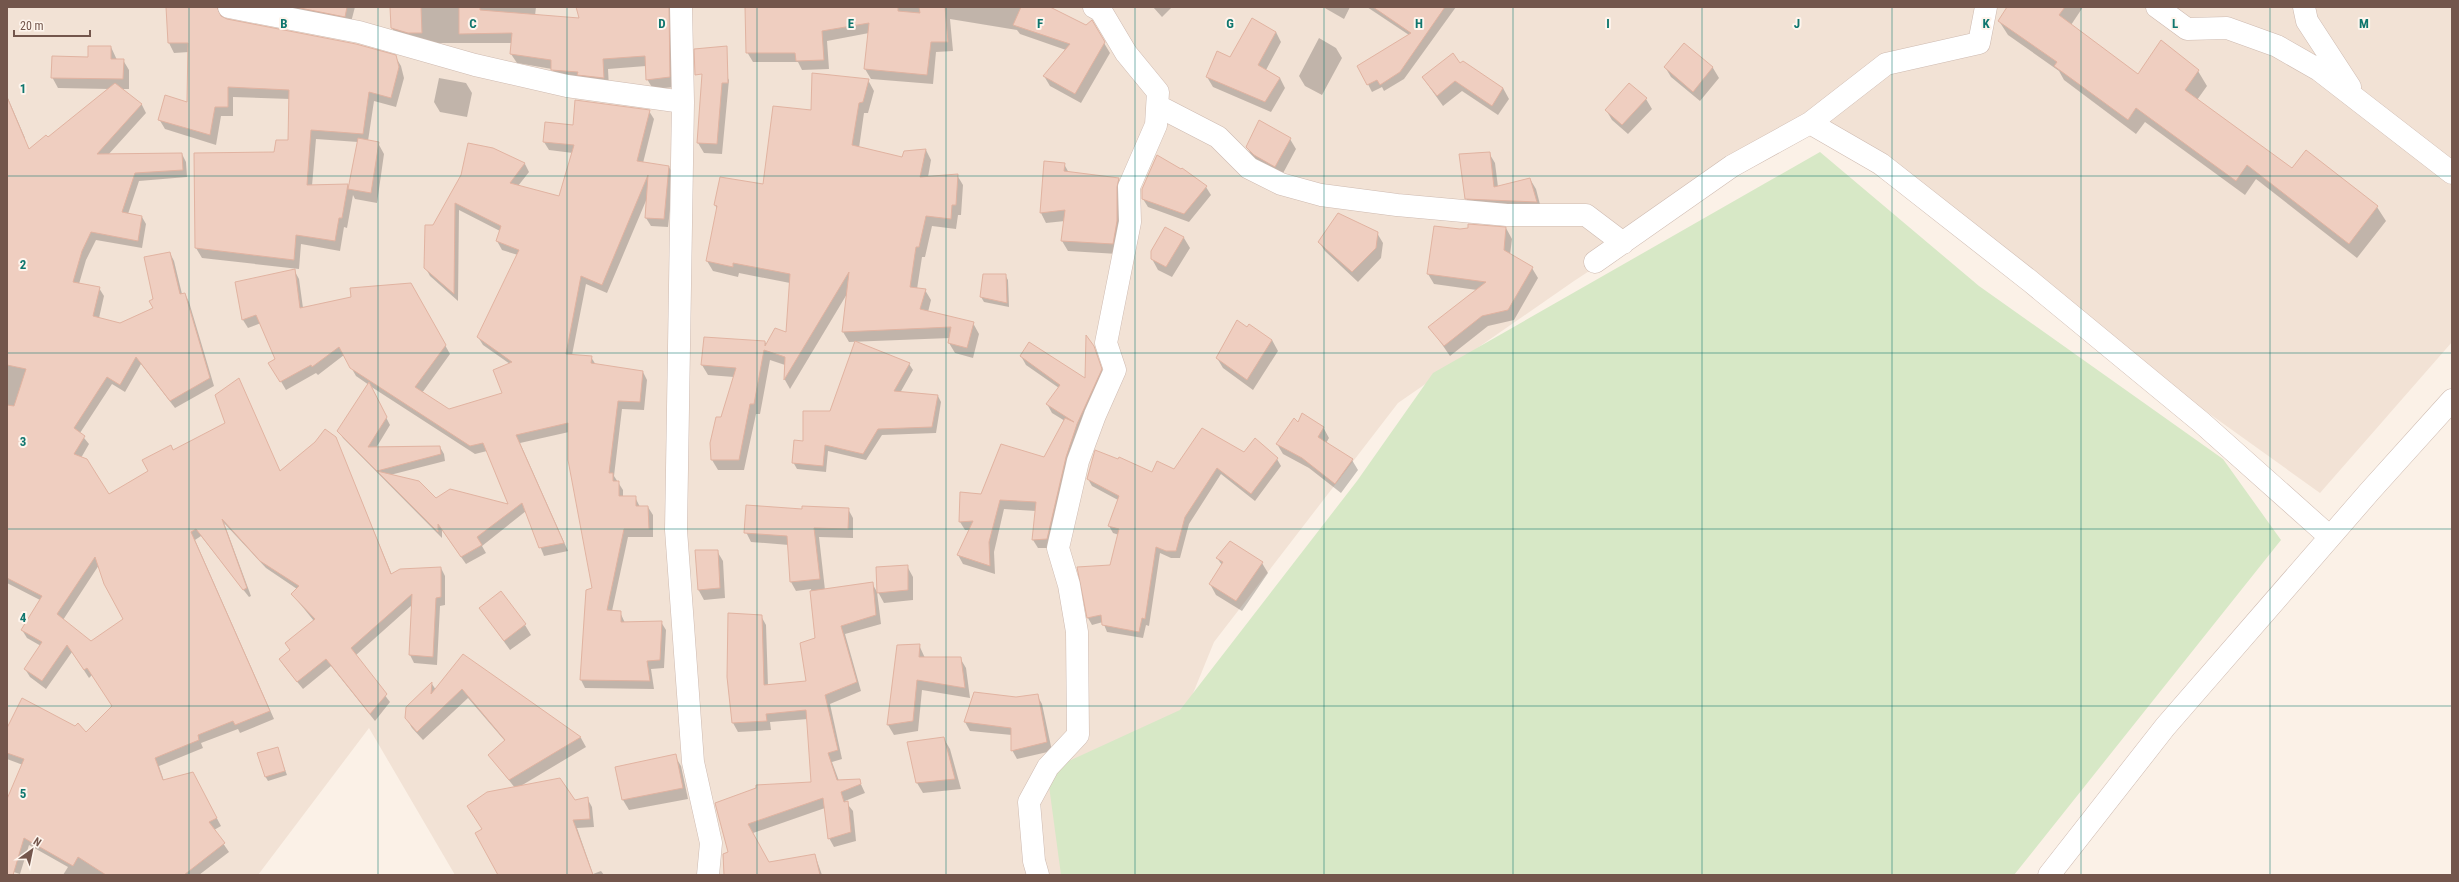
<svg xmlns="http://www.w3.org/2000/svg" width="2459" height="882" font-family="'Roboto Condensed',sans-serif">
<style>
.residential{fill:#f2e2d5}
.green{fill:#d7e8c6}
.shadow{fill:#0003;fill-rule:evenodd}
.building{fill:#efcec0;stroke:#e1b3a1;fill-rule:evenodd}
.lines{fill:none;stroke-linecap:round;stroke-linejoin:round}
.minor-casing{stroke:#cebab0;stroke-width:23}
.minor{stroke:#fff;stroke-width:22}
.grid{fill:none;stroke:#0f766e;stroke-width:1;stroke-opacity:0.55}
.grid-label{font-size:13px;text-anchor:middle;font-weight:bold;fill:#0f766e;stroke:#fef5ed;stroke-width:4;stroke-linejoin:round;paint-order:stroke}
</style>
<rect width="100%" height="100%" fill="#fbf1e7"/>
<!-- residential -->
<path class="residential" d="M7,7h2445v335l-132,151 -511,-366 -235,154 -176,122 -184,239 -65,159 24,74h-718l-86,-147 -111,147h-251z"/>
<!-- green -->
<path class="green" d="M1820,152l159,134 244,173 58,81 -267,335h-953l-14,-104 133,-61 177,-229 76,-108z"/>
<!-- shadow -->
<path class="shadow" d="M167,7h62l-4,1 -2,10 172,38 6,10 3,12 -8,29 -22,-6 -6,40 10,2 6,11 -7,49 -22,-4 -2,-4 -6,33 -3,-1 -4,24 -39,-7 -2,25 -97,-11 -6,-10 79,-95 14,-13 1,-41 -57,-2v19h-12l-5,29 -51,-16 -6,-10 29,-16 1,-51 -15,1 -5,-10zM316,139l42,3 -8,46 -2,-3 -36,1z
M252,7h103l-5,19z
M391,7h145l-1,9 45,3 -3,-12h94l4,80 -22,2 -6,-10 -1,-13 -38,3 1,19 -51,-9 -6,-10 -35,-6 -6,-9 1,-11h-97l-17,-5 -6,-10z
M746,7h302l56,36 6,10 -29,50 -31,-17 -6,-10 22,-26 -46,-16 -3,-4 -67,-11 3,32 -17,1 -3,32 -62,-5 -6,-10 4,-36 -42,8 2,28 -27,1 -4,-8h-45l-6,-10z
M1153,7h19l-10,10z
M1323,7h27l-6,12z
M1367,7h89l-52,72 -20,12 -2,-4 -10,5 -13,-25 50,-32z
M2009,7h74l-12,18 67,51 60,-5 9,15 -10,14 95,69 85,38 9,14 -29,37 -101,-79 -11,16 -100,-73 -9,12 -72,-54 -5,-9 -51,-36 -9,-14z
M1276,32l5,10 -15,28 14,8 5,10 -14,24 -58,-25 -6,-10 24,-19z
M1319,38l17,10 6,10 -20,37 -17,-9 -6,-10z
M1684,44l29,24 6,10 -19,23 -29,-24 -6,-10z
M111,47l6,13h6l6,10v19h-8l21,16 4,8 -38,42 74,-1 4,8 1,15 -48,4 -11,33 14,3 4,7 -4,24 -46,-8 -10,20 -7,24 20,4 5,8 -5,22 21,6 34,-15v-10l16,-46 4,8 8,33h3l4,8 25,84 -39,22 -34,-44 -16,28 -13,-8 -32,49 9,11 -8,14 28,37 41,-24 23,-20 107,21 55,-35 57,138 49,-7 4,8v29l-5,1 -3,59 -23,-2 -4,-8 2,-50 -57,51 35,46 -15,19 -44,-55 -28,23 -18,-22 -5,-7 11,-9 -5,-8 28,-22 -22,-27 5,-5 -31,-21 -42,-45 27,73 -2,1 -48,-61 -6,4 79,179 -34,14 -2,-4 -37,14 2,5 -44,18 5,15h33l24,45 -7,4 15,22 -30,23h-136l5,-8 -39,-22 -9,29 -13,-4v-64l16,-41 -16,-6v-23l79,-3 27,-26 -21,-32 -3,3 -17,-26 -26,37 -16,-12 -5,-8 16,-23 -14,-8 -5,-8 18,-30 -33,-17v-413l20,-25 2,5 18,-11 62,-50 -51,-1 -6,-11zM99,565l25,54 -33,23 -28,-22z
M1460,64l43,24 6,11 -11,16 -36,-24 -19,15 -20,-28z
M723,70l6,10 -7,74 -18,-1 -6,-10z
M439,78l27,5 6,10 -5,24 -27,-5 -6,-10z
M868,80l6,11 -6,22h-4l-5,35 44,10 23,-8 5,10 -3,17 29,-2 6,10 -2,30h-3l-2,14 -24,-3 -7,31h-3l-5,32 8,1 6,10 -3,12 45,11 6,11 -6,24 -18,-5 -6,-10 1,-5 -101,4 -6,-10 4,-38 -57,95 -5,-9v-15l-15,-5 -10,54h-4l-12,56h-26l-6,-10 9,-42 13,-41 -26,-2 -6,-10 63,-23 2,3 20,-12 3,-50 -51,-10 -1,4 -25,-6 -6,-10 11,-50 -3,-6 5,-27 44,7 48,-74z
M7,96l18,42 -18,11z
M1646,99l6,10 -24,25 -16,-14 -6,-10z
M649,111l5,8 -11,44 26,4 5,8 -6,52 -17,-1 -5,-8 2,-22 -41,97 -21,-9 -14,71 19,2 5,8 47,7 4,8 -3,30 -22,-1 -8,67 9,14v7h12l5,10h8l5,8v22h-25l-16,74 8,1 5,11 36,-1 5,8 -2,38 -13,1 3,20 -69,-1 -4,-8 6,-89 6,-2 -24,-157 -49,11 48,108 -24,5 -18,-45 -44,35 4,7 -20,11 -24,-34v8l-99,-100 -5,-7 31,-46 -13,-9 -12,-21 -26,20 -2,-2 -30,17 -16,-27 7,-3 -16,-37 -13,5 -5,-8 -7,-37 58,-13 5,9 4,29 108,-24 39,70 -28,39 27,17 54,-16 7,-30 -27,-19 -5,-8 40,-82 -16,-5 -5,-9 3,-10 -41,-21 -1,91 -28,-25 -5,-9 9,-41 28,-51 63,-11 4,8 -11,14 42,11 13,-44 -24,-3 -5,-8 30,-16zM370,386l105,68 12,-3 22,54 -73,-6 -46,-24 55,-14 -1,-7 -4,-7 -64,1 14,-23z
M1290,139l6,10 -15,28 -28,-19 -6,-11z
M1489,153l6,10 3,24 32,-8 6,10 6,23 -70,-3 -6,-11z
M1045,162l19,2 5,9 50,6 6,10 -7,65 -50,-3 -6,-10 3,-20 -19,2 -5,-10z
M1206,187l5,8 -22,27 -41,-15 -5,-8z
M1165,228l19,10 6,10 -18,29 -14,-7 -6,-11z
M1506,228l6,11 -2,16 22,13 6,10 -24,42 -26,6 -38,30 -20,-29 47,-37 -43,-6 -6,-10z
M1377,233l6,10 -2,15 -23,24 -33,-31 -6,-9z
M1005,275l3,5 1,27 -25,-5 -3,-5z
M1272,340l6,11 -25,39 -30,-22 -6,-10z
M1093,346l13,33 -54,169h-14l-5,-8 3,-29 -32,-2 -10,43 1,22 -32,-10 -5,-9 12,-25h-5l-5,-8 22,-27 63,-37 20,-37 -13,-8 -5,-9 12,-16 -33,-23 -5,-9 65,24z
M909,364l4,6 -13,23 38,3 3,6 -5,31 -54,2 -16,25 -38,-9 -2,21 -29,-3 -4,-7 11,-20 27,-30z
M1299,423l24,4 6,11 -3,5 26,17 6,10 -17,23 -32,-25 -26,-14 -6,-10z
M1244,454l33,5 4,7 -26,35 -34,-27 -32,50 -9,34h-9l-11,-5 -11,73 -3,-1 -3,13 -36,-6 -4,-10 -11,3 -4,-7 23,-53 8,-30 -6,-2 -4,-7 9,-26 -26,-14 -4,-7 86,-9z
M848,509l5,9v20l-34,-1 6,53 47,-7 5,9 4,32 -36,10 16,57 -31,13 12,55 -10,3 7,19 20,-1 6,13 -20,8 8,10 3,30 -22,6 -5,-9 -4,-30 -72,25 16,30 46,-8 7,20h-97l-2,-21 6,-1 -13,-49 97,-21 -5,-64 -38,3 1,8 -33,2 -5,-9 28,-107 5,9 2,61 39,-4 9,-43 -5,-50 -15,2 -5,-9 -2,-37 -38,-3 -5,-10 57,-22z
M717,551l6,10 2,37 -21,2 -6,-11z
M1217,558l45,5 6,10 -26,38 -26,-16 -6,-11 12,-19z
M907,566l6,11v23l-29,3 -6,-11z
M480,608l45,17 6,10 -21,15z
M919,645l6,13h35l6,10 4,30 -48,-8 -4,41 -24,4 -6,-10 10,-79z
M463,656l118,82 5,9 -67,40 56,14 12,-3 5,9 2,20 -17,1 16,46 8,-3 3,4h-92l-29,-45 32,-42 -26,-33 16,-14 -37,-43 -45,42 -11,-12 -6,-10 26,-34 4,6z
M1037,695l5,9 10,47 -35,8 -5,-9v-15l-42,-4 -5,-9 51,-24z
M944,739l6,10 11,40 -38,4 -6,-10z
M277,748l10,27 -19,6 -3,-5z
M675,756l6,10 7,33 -59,11 -6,-10 -6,-33z"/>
<!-- building -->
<path class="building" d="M166,7h51l4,9 6,3 129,25 40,11 3,12 -8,31 -22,-6 -6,42 -52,-4 -4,55 41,-1 -6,34h-3l-4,23 -39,-6 -2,25 -99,-12 -1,-95 80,-1 2,-12h12l1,-50 -61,-3v20h-13l-5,28 -52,-15 7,-25 22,7 1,-59h-20z
M295,7h52l-2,10z
M390,7h31l1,26h-14l-17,-5z
M459,7h21v3l99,8 -3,-11h93l1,70 -24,3 -1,-24 -42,3 1,19 -27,-3 1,-3 -27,-2v-10l-41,-6 2,-21 -53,1z
M745,7h153v4l22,2 -1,-6h26l3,35h-17l-4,33 -63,-6 5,-46 -47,8 2,29 -28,1 -1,-8h-49z
M1021,7h29l36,18 6,-5 13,22 -30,52 -32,-18 27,-32 -57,-19z
M1373,7h72l-45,65 -20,13 -3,-5 -10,5 -10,-19 54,-33z
M2007,7h58l-6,8 79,59 23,-34 38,30 -14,20 107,78 14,-18 72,56 -29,38 -102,-79 -11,16 -100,-73 -8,12 -74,-54 3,-4 -59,-41z
M1252,18l24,14 -18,33 22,13 -15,24 -59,-25 11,-26 13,6z
M1684,43l29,24 -20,25 -29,-25z
M88,46h23v13h13l-1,20 -72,-1 1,-22 36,1z
M727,46l1,37h-6l-5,61 -20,-1 5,-69 -7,1 -1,-26z
M1453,53l7,10 3,-2 40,27 -11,18 -37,-25 -18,15 -15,-19z
M812,73l57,6 -6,23 -4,1 -7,42 50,12 2,-6 22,-2 -6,28 38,-3 -2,31h-4l-1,14 -25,-3 -7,31h-3l-6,40 16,2 -6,20 54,13 -7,26 -19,-5 3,-16 -109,5 7,-60 -65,108 1,-23 -21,-7 -10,54h-4l-11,56h-28l-1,-17 6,-26h5l15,-49 -35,-3 3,-28 61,4v5l10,-18 11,4 4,-58 -57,-11v4l-27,-6 11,-55 -3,-1 6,-28 43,7 10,-78 38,4z
M115,83l27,21 -45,50 85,-1 1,17 -48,3 -13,39 20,4 -4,25 -47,-9 -9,19 -9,31 27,5 -7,29 27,7 33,-15 -4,-7 4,-2 -9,-42 26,-5 10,42 5,-1 25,85 -40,23 -34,-44 -16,28 -13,-8 -33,51 11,8 -11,18 13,5 22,35 39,-23 -6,-11 29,-15 2,5 52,-27 -10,-28 24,-17 41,93 35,-29 10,-13 11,8 55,137 9,-5 41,-2v30l-5,1 -3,59 -24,-2 3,-61 -61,54 36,46 -17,20 -44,-55 -29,23 -18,-23 11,-9 -5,-7 30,-24 -24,-25 8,-8 -39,-25 -38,-42 25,69 -4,2 -47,-61 -5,3 79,179 -35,14 -2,-4 -35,14 1,5 -44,18 8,22 30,-8 24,46 -8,4 16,21 -41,32h-78l-28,-18 -5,9 -49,-28 -11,37h-6v-76l17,-40 -17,-6v-25l15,-30 53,28 3,-3 8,9 26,-26 -25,-38 -3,2 -17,-25 -25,36 -18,-12 18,-27 -21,-12 21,-34 -35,-18v-173l7,1 12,-37 -19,-4v-268l22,52 17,-14 2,2zM95,557l9,27 19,35 -32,22 -34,-27z
M1629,83l18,15 -25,27 -17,-15z
M575,100l75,10 -13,51 32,5 -5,53 -19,-1 3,-43 -46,110 -21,-9 -15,78 26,2 -1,7 52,8 -3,31 -22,-1 -9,72h4v8h6v15h17v10h12l1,23h-25l-17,81 14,1v11l41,-1 -2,39 -13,1 3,20 -70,-1 6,-90 6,-2 -24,-128v-37l-52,12 48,108 -25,5 -17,-45 -45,34 5,8 -21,12 -23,-33v8l-61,-61 42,10 17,17 14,-9 58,15 -25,-61 -13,3 -120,-78 -11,-21 -27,20 -1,-2 -31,17 -12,-19 7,-4 -19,-44 -14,5 -7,-38 60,-13 5,39 51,-11 -1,-9 61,-5 35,62 -31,42 34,22 53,-16 -9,-23 19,-8 -35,-25 42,-87 -23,-9 5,-15 -46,-23 -1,91 -30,-26 1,-43h8l28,-50 7,-32 25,5 32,15 -15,20 49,13 15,-51 -31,-3 2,-20 28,3z
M1259,120l32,18 -16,29 -21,-12 -8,-8z
M358,138l21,4 -8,51 -23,-4z
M1490,152l4,35 36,-9 7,24 -72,-3 -6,-45z
M1157,155l24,14 1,-1 25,18 -23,28 -42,-15v-10z
M1044,161l21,2 -1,8 55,7 -2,9v34l-4,23 -52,-3 4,-31 -25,3z
M1338,213l40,19 -2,16 -24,24 -34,-30z
M1468,224l38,3 -2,23 29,17 -25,43 -26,6 -38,30 -16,-19 58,-45 -59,-8 7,-48 26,3 8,-1z
M1165,227l19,10 -18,30 -15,-8v-8z
M983,274h23l1,29 -27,-6z
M1237,320l10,7 2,-3 23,16 -25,40 -31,-22z
M1086,335l8,11 8,23 -25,55 -11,33 -19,82 -15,1 4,-38 -36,-2 -11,42 1,24 -33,-11 16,-34 -14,1 1,-30 21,2 20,-50 43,13 21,-39 9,4 -28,-18 14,-19 -40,-29 9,-14 56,36z
M855,341l55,22 -16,28 44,4 -6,32 -54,2 -15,25 -38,-9 -2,21 -31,-3 2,-23 9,1v-30h27z
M369,382l18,35 -19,30 72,-1 1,8 -64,17 -40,-40z
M1302,413l22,14 -6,10 35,22 -18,25 -33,-26 -26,-14 18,-26 4,4z
M1202,428l42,24 11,-14 23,20 -27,36 -34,-26 -32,49 -9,34h-10l-10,-4 -11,72 -3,-1 -3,14 -37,-7 -1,-10 -14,3 -10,-51 33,-2 9,-36 -11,-3 11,-30 -32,-17 8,-29 23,9 1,-2 33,15 5,-11 17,8z
M746,505l56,4v-3l47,2 -1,21 -34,-1 6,51 -30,3 -3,-46 -43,-3z
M1230,541l33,21 -27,39 -27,-17 14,-22 -7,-4z
M695,550h23l2,38 -22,2z
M908,565v25l-31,3 -1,-26z
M873,582l3,33 -35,11 16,56 -32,13 13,55 -10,3 9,27 23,-1 1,5 -20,8 3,10 4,-1 3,31 -23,7 -5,-41 -75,26 21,38 46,-8 5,21h-96l-1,-21 5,-2 -13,-49 41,-15v-3l55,-3 -5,-72 -40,4 1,7 -35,2 -5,-46 1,-64 34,2 2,70 42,-4 -6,-38 15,-5 -5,-47z
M501,591l25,33 -22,17 -25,-33z
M920,644l-1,13h42l4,31 -48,-8 -4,41 -26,4 10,-80z
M463,654l67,47 51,36 -72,43 -21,-25 17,-15 -43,-51 -45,43 -12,-14 1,-11 26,-25 -1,12z
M974,692l42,5 22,-3 9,48 -36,9v-23l-47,-6z
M944,737l11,42 -39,4 -9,-41z
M278,747l7,24 -20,6 -8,-24z
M676,754l7,34 -61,12 -7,-33z
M560,778l15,22 13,-3 2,22 -17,1 20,55h-95l-23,-42 7,-4 -15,-23 20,-14z"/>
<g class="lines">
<!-- minor casing -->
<g class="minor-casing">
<path id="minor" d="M229,7l130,25 116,33 92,21 116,16
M681,7l2,95 -7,428 17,232 18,81 -3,32
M2157,7l30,22 40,-1 50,18 42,24 133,103
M2304,7l3,14 43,66
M1158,106l60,31 31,31 32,16 40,11 76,10 110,10h79l37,28
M1810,123l76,-59 93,-21 7,-36
M1595,262l137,-96 78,-43 71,41 149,117 171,141 129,115
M1038,875l-4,-14 -5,-59 19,-35 30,-32 -1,-103 -8,-47 -11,-37 20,-87 17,-46 20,-45 -9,-27 24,-121 -1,-35 27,-62 2,-33 -32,-39 -25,-42 -7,-4
M2049,875l116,-148 205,-236 82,-91"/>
</g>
<!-- minor -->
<use href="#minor" class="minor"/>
</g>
<!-- grid -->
<path class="grid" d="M189,7v868M378,7v868M567,7v868M757,7v868M946,7v868M1135,7v868M1324,7v868M1513,7v868M1702,7v868M1892,7v868M2081,7v868M2270,7v868M7,176h2445M7,353h2445M7,529h2445M7,706h2445"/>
<g class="grid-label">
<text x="284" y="28">B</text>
<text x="473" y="28">C</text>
<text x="662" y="28">D</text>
<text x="851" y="28">E</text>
<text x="1040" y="28">F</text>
<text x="1230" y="28">G</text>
<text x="1419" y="28">H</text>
<text x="1608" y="28">I</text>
<text x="1797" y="28">J</text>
<text x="1986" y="28">K</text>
<text x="2175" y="28">L</text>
<text x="2364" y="28">M</text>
<text x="23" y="93">1</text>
<text x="23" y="269">2</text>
<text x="23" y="446">3</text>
<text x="23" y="622">4</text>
<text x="23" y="798">5</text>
</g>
<!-- border -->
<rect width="2459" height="882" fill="none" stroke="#73564c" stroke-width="16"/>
<!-- north arrow -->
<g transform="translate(32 850) rotate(33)" stroke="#fef5ed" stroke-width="3" paint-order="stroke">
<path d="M0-3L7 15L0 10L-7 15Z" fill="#73564c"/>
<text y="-6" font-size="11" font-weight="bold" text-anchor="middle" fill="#73564c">N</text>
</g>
<!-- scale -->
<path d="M14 30v6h76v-6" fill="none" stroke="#73564c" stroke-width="2"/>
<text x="20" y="30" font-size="12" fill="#73564c" stroke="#fef5ed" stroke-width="3" paint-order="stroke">20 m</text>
</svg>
